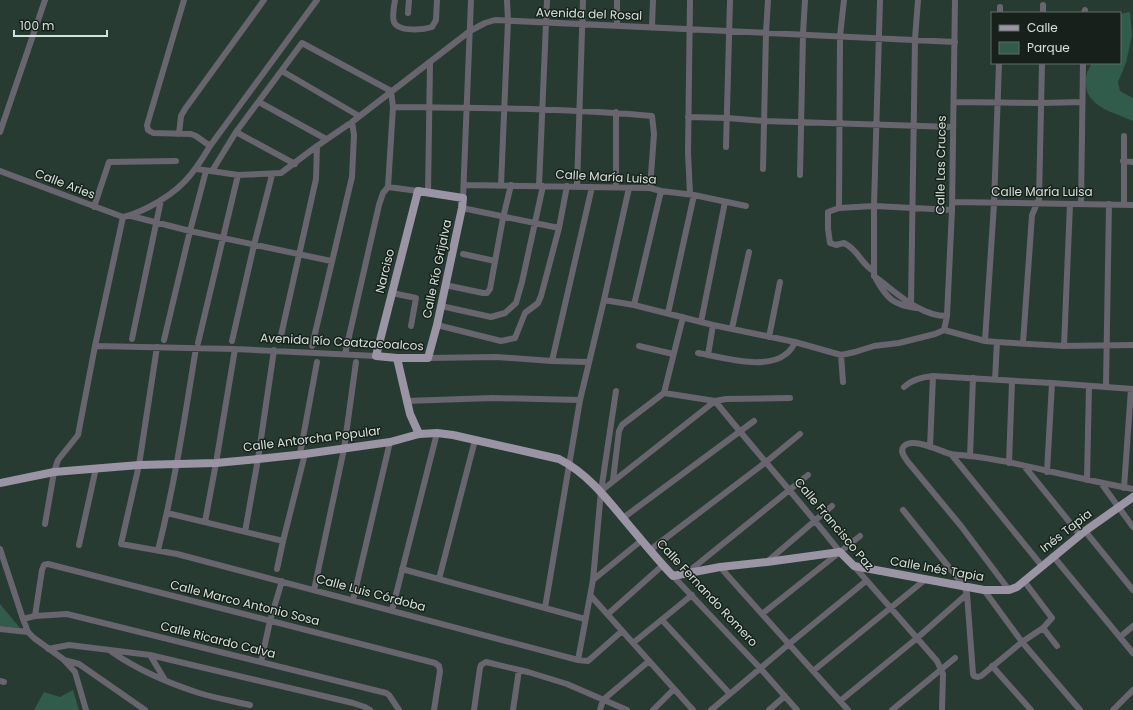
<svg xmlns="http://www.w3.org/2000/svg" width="1133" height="710" font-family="Poppins,sans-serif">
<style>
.green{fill:#315b4a}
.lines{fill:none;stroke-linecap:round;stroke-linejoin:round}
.minor{stroke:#69656e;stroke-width:6}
.major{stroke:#9b94a4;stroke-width:8}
.labels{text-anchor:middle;stroke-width:3;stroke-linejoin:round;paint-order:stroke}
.street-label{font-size:12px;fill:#d5e1db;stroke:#17201b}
</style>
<rect width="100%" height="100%" fill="#273b32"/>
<!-- green -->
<path class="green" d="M1130,12l2,23 -6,28 -8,19 2,9 13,7v23c-20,-9 -51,-15 -47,-43 0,-5 4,-11 6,-15h28v-49z
M0,604l20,24 -20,-2z
M73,690l6,20h-45l10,-18 16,5z"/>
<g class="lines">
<!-- minor -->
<path class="minor" d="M184,0l-37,125 1,5 5,3 38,1 5,2 14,10
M395,0c-1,6 -3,17 -1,22 4,10 29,8 38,5l4,-7 1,-20
M408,13l1,-13
M1000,13v-6
M1043,13v-8
M1084,13l1,-3
M617,25v-25
M652,27l1,-27
M282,71l77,45
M259,102l67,37
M954,102l87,1 41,-1
M393,107c86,1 173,1 259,9l2,18 -4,54
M688,117l39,1 37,3 189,6
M0,132l45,-132
M236,132l59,32
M179,134l2,-18 4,-7 79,-109
M726,147l4,-147
M1123,161l10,1
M197,169l41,6 43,-2 36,-27 35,-24 118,-91 15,-8 10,-3 460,22
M763,169l3,-136 2,-33
M0,171l123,46c10,-2 18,-6 26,-10 31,-16 44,-32 61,-61l107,-146
M212,171l24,-39 66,-89 89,48
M800,175l3,-141 2,-34
M464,185l186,3 11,3 33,4 52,11
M501,185l7,-164 -1,-21
M539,186l8,-186
M577,186l6,-186
M388,187l30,4
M616,187v-75
M428,193l2,-130
M690,194l-2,-41 2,-153
M463,198l8,-198
M952,202l181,3
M1081,204l2,-141
M1124,205v-69
M94,207l15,-45 67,-1
M462,208l97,20
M839,208l1,-172 4,-36
M131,216l59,15 141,30
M463,254l32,7
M874,271c-14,-7 -14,-20 -30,-28l-8,2 -6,-2 -2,-14v-17l11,-4 35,-2 78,4
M874,276v-70l6,-206
M874,276c22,16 45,40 73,40
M876,279c11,20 18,26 40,29
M445,285l38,8h4l3,-4 13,-71 8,-33
M392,293l24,5 -5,28
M604,300l30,5 79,20 82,17 46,13 14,-3 19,-6 25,-3 36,-9 9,-4
M911,304l4,-265 3,-39
M634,305l27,-114
M441,306l50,11 14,-4 11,-10 6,-21 21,-96
M668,313l26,-118
M701,322l24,-120
M437,325l64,16 14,-3 10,-25 13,-10 3,-7 18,-68 8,-42
M732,328l17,-76
M944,330l3,-14 5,-106 3,-210
M944,330l41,11 12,1 67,4 69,-1
M769,337l11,-55
M132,339l29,-139
M164,340l26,-109 16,-60
M280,340l36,-161 1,-33
M232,341l22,-96 18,-70
M985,341l9,-137 5,-141
M198,343l40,-168
M1023,343l9,-128 7,-16 3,-136
M95,346l140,3 141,7
M312,346l40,-169 2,-42 -2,-13
M639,346l34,8
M1064,346l6,-142
M157,347l-18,118 -18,79 56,10 401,106 10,1 34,-30
M698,353c24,4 67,18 88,1 4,-3 7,-7 9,-12
M345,354l34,-149 4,-12 5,-6 5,-80 -2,-16
M708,355l5,-30
M841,355l2,27
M428,358l68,-1 56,4 36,1
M552,361l40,-174
M995,380l2,-38
M1106,386l3,-182
M904,387c8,-8 18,-10 29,-11l119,7 81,6
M664,393l51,8c41,51 85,100 125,151
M664,393l19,-76
M406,401l86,-3 88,2
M930,447l3,-71
M300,454l17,-92
M951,454l91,112
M970,456l3,-78
M1009,463l3,-82
M1025,467l55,68
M1047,472l5,-89
M613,480l6,-49 3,-6 42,-32
M1087,480l2,-94
M1101,483l32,44
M1124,488l7,-99
M601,491l114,-90 11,-2 64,-1
M903,510l61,76 3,8 6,80 1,2 4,1 3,-1 41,-34 21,-14 9,-10 -28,-37
M167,513l116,28
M623,518l131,-97
M205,522l11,-59 19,-114
M45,524l9,-52 4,-12 20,-25 17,-89 28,-129
M1085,531l48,59
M245,532l13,-73 16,-109
M79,545l17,-77
M0,549l23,70 5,13 6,6 29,21 12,13 11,38
M158,550c17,-67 27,-134 38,-202
M650,550l116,-88 34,-28
M1053,556l80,97
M768,561l64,-55
M854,566l83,95 6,13 -1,36
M720,567l128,143
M277,569l6,-28 22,-87
M402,569l183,50
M688,572l120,-97
M673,576l87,92 37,42
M439,579l36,-139
M593,580l49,-40
M314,590l30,-141 12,-87
M984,590l38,52 58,68
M1009,590l-48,-64 -53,-64c-3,-4 -9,-11 -4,-16 9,-9 36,5 46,8 6,1 13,1 19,2 13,1 26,4 39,6 41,9 83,19 125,27
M591,596l102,114
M353,600l37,-158
M545,608l35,-208 24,-100 25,-112
M392,610l45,-177
M608,614l55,-49
M762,614l98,-78
M35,616l7,-46 2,-5 4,-1 387,99 4,3 1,5 -6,39
M23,619l12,-3 32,-2 319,79 3,2 10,15
M662,620l68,74
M1043,628l14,18
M0,629l28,3
M1120,637l13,-11
M633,643l59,-48
M48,649l21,-4 81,10 203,48 12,4 5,3
M112,652c26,18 56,31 87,41 16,5 34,8 51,12
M150,655l15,25
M64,660l15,4 66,46
M578,660l15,-80 8,-89 15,-100
M261,662l9,-41 12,-40
M992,666l39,44
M813,671l113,-92
M0,681l4,1
M840,701l76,-62 51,-45
M474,710l6,-42 1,-3 5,-3 42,10 39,12 60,26
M513,710l6,-40
M600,710l3,-10 46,-39
M653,710l21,-21
M711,710l78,-66 77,-63
M769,710l16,-14
M892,710l63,-52
M1113,710l20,-20"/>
<!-- major -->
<path class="major" d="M418,191l45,7 -1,10 -25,117 -9,33h-31l-21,-2z
M397,358l13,56 9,20
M0,483l54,-11 85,-7 77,-2 42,-4 47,-5 85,-12 29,-8 18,-1 16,2 106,24c26,13 45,36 63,58 17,20 33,40 51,59l47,-9 47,-5 73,-10 14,14 130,24h25l8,-3 68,-56 48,-34"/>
</g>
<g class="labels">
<!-- street labels -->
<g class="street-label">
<text transform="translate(589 14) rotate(2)" y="4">Avenida del Rosal</text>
<text transform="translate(941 165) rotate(-89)" y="4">Calle Las Cruces</text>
<text transform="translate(606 177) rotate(3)" y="4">Calle María Luisa</text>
<text transform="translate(65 184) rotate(21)" y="4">Calle Aries</text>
<text x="1042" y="196">Calle María Luisa</text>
<text transform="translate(437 269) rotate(-78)" y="4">Calle Río Grijalva</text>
<text transform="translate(385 271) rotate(-76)" y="4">Narciso</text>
<text transform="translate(342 342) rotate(3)" y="4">Avenida Río Coatzacoalcos</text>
<text transform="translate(312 439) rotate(-7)" y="4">Calle Antorcha Popular</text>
<text transform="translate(834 524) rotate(50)" y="4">Calle Francisco Paz</text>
<text transform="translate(1066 531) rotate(-38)" y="4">Inés Tapia</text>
<text transform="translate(937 569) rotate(10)" y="4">Calle Inés Tapia</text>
<text transform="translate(371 593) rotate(15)" y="4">Calle Luis Córdoba</text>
<text transform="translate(707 593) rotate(47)" y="4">Calle Fernando Romero</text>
<text transform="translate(245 603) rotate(14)" y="4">Calle Marco Antonio Sosa</text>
<text transform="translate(218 640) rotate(14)" y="4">Calle Ricardo Calva</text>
</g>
</g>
<!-- legend -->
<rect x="991" y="12" width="130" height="52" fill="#17201b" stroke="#636d68"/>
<rect x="999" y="25" width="20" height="6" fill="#9b94a4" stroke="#636d68"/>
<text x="1027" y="32" font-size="12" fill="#d5e1db">Calle</text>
<rect x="999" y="42" width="20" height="12" fill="#315b4a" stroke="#636d68"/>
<text x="1027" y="52" font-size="12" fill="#d5e1db">Parque</text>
<!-- scale -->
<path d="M14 30v6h93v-6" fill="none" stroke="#d5e1db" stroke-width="2"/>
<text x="20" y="30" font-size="12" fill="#d5e1db" stroke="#17201b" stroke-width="3" paint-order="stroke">100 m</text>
</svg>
